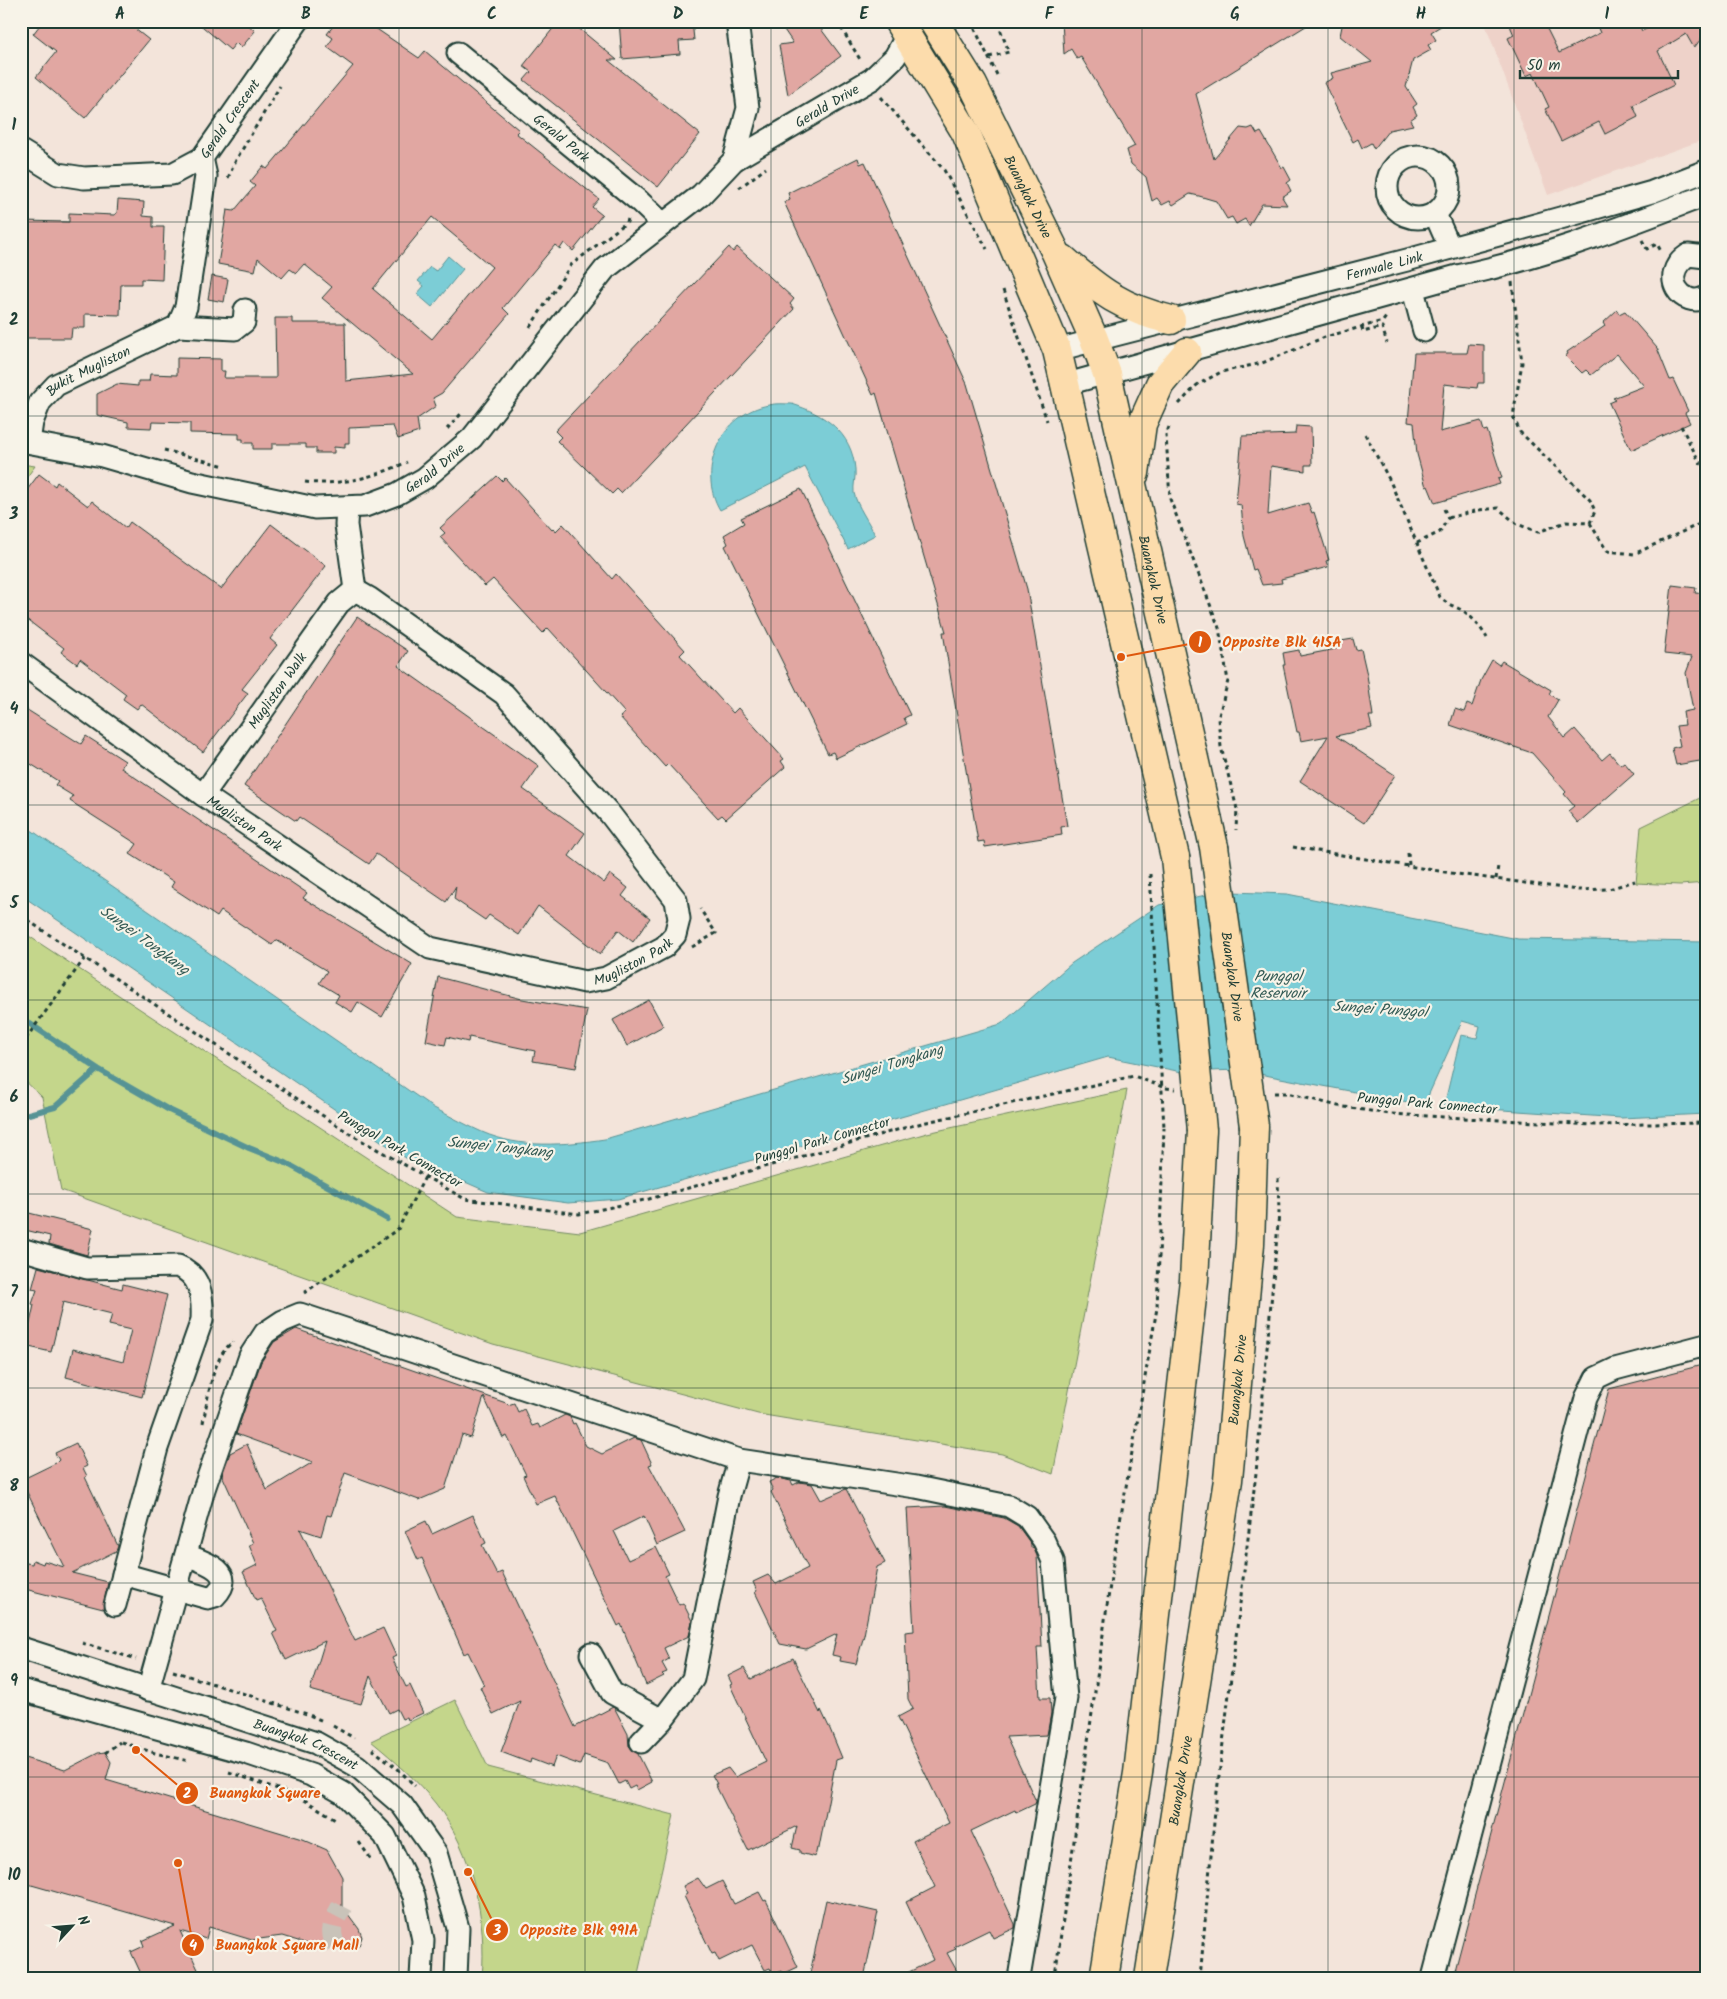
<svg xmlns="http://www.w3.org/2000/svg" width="1727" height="1999" font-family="Kalam,sans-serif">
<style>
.built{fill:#eed2c9}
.green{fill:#c4d68b;stroke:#728a60}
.water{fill:#7ccdd6;stroke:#579395}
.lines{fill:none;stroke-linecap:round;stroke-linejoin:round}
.stream{stroke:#579395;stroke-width:6}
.building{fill:#e1a7a2;stroke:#1f3d34;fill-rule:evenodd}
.minor-tunnel{stroke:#c9c3b9;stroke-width:21;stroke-dasharray:21 11;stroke-linecap:butt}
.minor-casing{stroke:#1f3d34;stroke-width:25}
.major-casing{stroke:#1f3d34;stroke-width:31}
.path{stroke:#1f3d34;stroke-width:3;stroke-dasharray:4 4;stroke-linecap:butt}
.minor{stroke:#f7f3e8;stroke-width:21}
.major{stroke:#fcdcac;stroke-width:28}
.major-bridge-casing{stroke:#1f3d34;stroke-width:31;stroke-linecap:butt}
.path-bridge{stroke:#1f3d34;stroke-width:3;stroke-dasharray:4 4;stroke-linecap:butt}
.major-bridge{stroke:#fcdcac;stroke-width:28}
.grid{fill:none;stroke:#1f3d34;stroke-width:1;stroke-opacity:0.55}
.labels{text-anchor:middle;stroke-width:4.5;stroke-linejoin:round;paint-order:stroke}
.street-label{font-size:14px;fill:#1f3d34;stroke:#f7f3e8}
.water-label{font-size:15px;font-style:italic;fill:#325a54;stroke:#f7f3e8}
.leader{fill:none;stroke:#de580e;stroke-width:2}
.callout-dot{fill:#de580e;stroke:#f7f3e8;stroke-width:2}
.mark-label{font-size:15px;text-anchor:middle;font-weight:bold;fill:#fff}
.callout-label{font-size:15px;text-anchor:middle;font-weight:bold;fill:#de580e;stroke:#f7f3e8;stroke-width:4.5;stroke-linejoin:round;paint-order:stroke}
.neatline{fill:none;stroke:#1f3d34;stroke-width:2}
.grid-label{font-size:16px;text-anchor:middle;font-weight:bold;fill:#1f3d34}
</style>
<rect width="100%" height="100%" fill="#f3e4da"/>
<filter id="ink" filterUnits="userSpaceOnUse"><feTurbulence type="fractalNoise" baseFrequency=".02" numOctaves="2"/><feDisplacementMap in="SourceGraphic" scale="10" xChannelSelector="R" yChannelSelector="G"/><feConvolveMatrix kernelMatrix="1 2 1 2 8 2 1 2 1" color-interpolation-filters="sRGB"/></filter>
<g filter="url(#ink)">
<!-- built -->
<path class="built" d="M1484,21h222v118l-158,56z"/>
<!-- green -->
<path class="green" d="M21,464l14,2 -14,19z
M1706,795v88l-26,2 -44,-2 5,-56z
M21,931l436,286 123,15 347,-99 200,-43 -74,384 -51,-20 -244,-40 -265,-70 -432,-154 -19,-93 -21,-20z
M455,1700l33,67 186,48 -37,163h-155c5,-59 -9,-126 -46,-174 -19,-24 -42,-44 -65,-63z"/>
<!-- water -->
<path class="water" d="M448,256l15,13 -31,38 -15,-13 7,-8 -6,-5 12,-14 6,4z
M792,404c32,10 60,28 63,65 1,8 -2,16 -1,24 3,13 15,29 21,42l-27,14 -43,-82 -85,43c-24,-40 1,-97 49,-105 7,-2 15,-1 23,-1z
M21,823l413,285c16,8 32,17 48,24 39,17 82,13 123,7l396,-115 71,-61 87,-58 47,-10 26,-3 55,2 231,45 188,3v172l-85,4 -177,-12 17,-71 16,3 3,-12 -18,-5 -38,84 -186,-35 -56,2 -74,-15 -490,142 -50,4 -80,-11 -32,-14 -37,-11 -398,-272z"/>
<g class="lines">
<!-- stream -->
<path class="stream" d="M21,1018l77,51 71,41 80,38 37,15 101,56
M21,1116l34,-9 43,-38"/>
</g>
<!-- building -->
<path class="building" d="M43,21h82l24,19 -64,78 -49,-41 20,-25 -23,-18z
M196,21h48l11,10 -14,17 -5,-5 -6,7z
M337,21h28l54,37 6,-7 94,79 -3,3 83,66 -7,8 10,8 -29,36 -9,-8 -4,6 -5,-4 -52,63 6,6 -67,79 -9,5 3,8 -19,13 2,13 -21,7 -5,-13 -44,2v15h-4v5l-11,-1v6h-18v-5h-10v-4h-34v5h-19v-6h-10v-4h-4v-5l-49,-1v-10l-38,-1 -1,6 -23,-1v-5l-31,-7v-21l20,-10 21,2v-5h11l1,-7 27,1v-17l44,1v12h4l-1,7h52l-1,-60h17v5h53l1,58 67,-7 -91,-76 10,-11 -28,-23 -8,9 -6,-4 -8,9 -24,-20 -3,13 -37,-7 9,-54 7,1 21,-25 -5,-4 13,-16 4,3 86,-103 -26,-19 6,-9 -6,-4zM432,217l60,50 -60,72 -59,-50z
M559,21h11l47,39h-9l92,74 -42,53 -134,-107 7,-8 -8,-6z
M619,21h73l2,19 -15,1 1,13 -58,5z
M778,21h37l26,35 -53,39 -9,-50 14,-2z
M1062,21h252l-118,73 18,65 26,-31 8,1 5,-2 4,7 4,-2 21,36 2,-1 7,13 -4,3 4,8 -9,6 5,8 -25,-1 -13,22 -4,-7 -9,5 -4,-7 -5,2 -11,-18 -17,-5 -9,-2 -17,11 -3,-4 -8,4 -5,-7 -5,3 -6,-24 -15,-13 -4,-14 8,-4 -54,-89 -4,2 -6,-10 -7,5z
M1343,21h106l-18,11 5,8 -8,5 3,5 -18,10 -7,27 11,17 -4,3 4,8 -7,5 3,5 -24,5 -15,19 -3,-6 -9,5 -4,-9 -5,3 -29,-59 9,-5 -2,-5 41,-11 -32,-26z
M1508,21h35l16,32 41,-20 -5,-12h42l5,10 21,-10h43v11l-12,16 -8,-14 -28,17 16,34 -41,20 5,12 -33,17 -6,-12 -38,19 -16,-32 4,-2 -16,-34 -7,3 -18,-38 6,-3z
M858,158l2,6 5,-2 102,222 60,205 40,237 -6,1 1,8 -77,12 -1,-6 -6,1 -35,-210h3l-70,-239 -3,2 -89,-193 6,-3 -2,-6z
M118,200l26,2 -1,14 10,1v10h11l-2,53 -21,-1v5h-20l-1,31 -35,-1v14h-13l-1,10h-50v-117l48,1v-9l45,2 3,-2z
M729,247l4,5 4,-5 33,30 24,22 -4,5 4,5 -173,184 -4,-4 -5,5 -55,-53 4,-4 -6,-6z
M212,276l16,3 -4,23 -16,-3z
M1617,310l2,4 6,-3 32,37 13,32 3,-1 15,32 -3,2 5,10 -59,27 -22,-47 7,-3 -3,-2 31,-12 -27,-32 -26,21 -5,-5 -4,3 -17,-17 3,-2 -1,-2 38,-26 -2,-3z
M1469,344l15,1v38h-6l-1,5 -33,-4 -4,48 41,-11 3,10 3,-1 15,48 -4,1 2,5 -65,19 -7,-17 -2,1 -9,-33 -3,-31 -6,-1 6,-69h53z
M1296,426l15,1 1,38h-7v6l-34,-5 -3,49 40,-12 4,10 2,-1 15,48 -3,1 2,6 -47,12 1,4 -20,2 -6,-16 -3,1 -9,-34 -3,-31 -5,-1 6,-68 53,-2z
M39,474l16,12 2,-4 31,24 4,-5 34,27 4,-6 91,67 50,-65 55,42 -56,73 7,6 -35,44 6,4 -45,59 -62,-48 -4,5 -14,-10 3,-5 -46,-35 -3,5 -16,-12 3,-4 -43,-33v-117z
M497,476l5,5 3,-3 47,52 2,-2 2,3 7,-7 49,55 4,-5 69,76 -5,5 53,58 5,-5 46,51 -3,2 4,6 -59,52 -4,-4 -4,3 -50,-54 -3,3 -45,-50 5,-4 -77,-85 -5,5 -50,-54 -8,7 -45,-49 5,-4 -5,-5z
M801,489l109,226 -6,3 3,6 -71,34 -3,-6 -5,2 -103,-208 3,-2 -4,-9 20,-12 -3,-5z
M1672,585l24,3 -1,5 11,1v166l-30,5 -4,-17 8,-2 -4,-20 9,-1 -2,-13 10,-2 -7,-37 6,-16 -28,-3z
M357,617l51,34 -10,15 141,100 -16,23 62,44 -16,23 35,27 6,-9 18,14 -6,8 28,22 -17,24 -15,-12 -18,24 -62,-48 -19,29 -30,-20 -4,5 -31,-21 2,-13 -10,16 -70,-48 -7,10 -70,-47 -3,4 -52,-35z
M1353,639l3,11 5,-1 6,26 6,41h-4l3,12 -36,8 59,39 -31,48 -64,-42 28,-45 -27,5 -2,-9h-2l-14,-67h2l-2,-12 16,-3 1,6 36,-7 -1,-7z
M1492,660l7,5 3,-4 49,29 -2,4 9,6 -10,17 17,21 10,-9 27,31 8,-7 10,12 4,-3 10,12 -56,49 -10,-12 6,-5 -10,-12 2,-2 -34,-39 -82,-28 5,-16 9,3 3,-8 5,2 9,-26z
M21,706l60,38 5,-8 39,25 -4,7 186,125 -4,5 109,66 -30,53 -24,-15 -6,10 -17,-10 4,-7 -20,-12 8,-12 -51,-31 -4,5 -51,-34 -4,6 -46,-30 3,-5 -44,-28 7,-10 -67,-43 3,-5 -18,-11 3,-4 -37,-23z
M438,977l84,22 65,11 -11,58 -43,-7 2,-10 -66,-14 -1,5 -21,-5 -2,8 -19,-4z
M649,1000l14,26 -36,20 -14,-26z
M21,1211l72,18 -6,26 -38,-11 1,-8 -29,-7z
M38,1267l84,22 1,-5 44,11 -25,102 -76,-20 7,-28 50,13 8,-32 -22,-5 3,-11 -49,-12 -12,50 -22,-5 1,-5 -4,-1 8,-36 -2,-1 5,-14 -5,-1z
M296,1329l210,74 2,2 6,-2 4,9 6,-3 8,17 6,-2 2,4 25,-13 5,2 3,7 2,-1 11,23 16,8 32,-16 7,2 11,24 -3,1 36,67 -28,13 -13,-29 -30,15 14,29 28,-13 13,27 -4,2 14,29 4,-2 9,18 -3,15 -25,12 5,11 -7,4 5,9 -5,2 2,2 -18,9 -25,-61 -3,2 -63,-130 -19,8 -13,-28 3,-1 -19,-39 -4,2 -19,-41 -13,41 -9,-3 -17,54 -26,11 -74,-27 -14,43 -4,-1 -6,21 -21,-7 55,112 28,-13 13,28 -4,2 14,29 4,-2 13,28 -15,7 -1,-3 -5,2 -5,-10 -8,4 -19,-37 -9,28 -51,-14 15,-49 -39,19 -13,-27 4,-2 -16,-33 -5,2 -13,-28 14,-7 -8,-20 4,-2 -31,-68 8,-22 17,-9 20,46 46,-28 -77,-28 25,-72 13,-20z
M1706,1364v614h-253l156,-589z
M76,1443l11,23 -4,2 4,8 -2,1 33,69 -2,5 -44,22 36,9 -5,27 -82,-21v-26l11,2 1,-4 10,4 1,-3 20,6 -43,-87 35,-17 3,-3 -4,-7z
M777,1478l14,3 2,4 6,-3 13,2 9,16 25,-11 39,74 -8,4 -13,68 -8,29 -16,-3 1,-4 -9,-2 5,-21 -31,15 -26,-5 -25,-52 2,-1 -4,-9 15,-7 8,9 32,-16 -37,-76 2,-2 -4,-8z
M945,1506l59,12 14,8 13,18v4l2,-1 4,9 5,91h-5l3,51h10l1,15 -4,22 -41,2 30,64 -1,3 -19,9 -1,-3 -44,21 44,93v4l-22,10 -4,-8 -35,17 2,2 -9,4 11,20 -11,5h-50l36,-18 -27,-58 29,-15 -22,-46 36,-18 -51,-106 15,-8 -5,-10 -3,-67 9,-1 -7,-123z
M473,1515l13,28 -4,2 15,29 5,-2 73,155 38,-20 2,2 13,25 1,12 9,8 14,28 -15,8 -2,-4 -6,3 -4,-8 -6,3 -11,-21 -24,-8 -4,10 -24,-9 -4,11 -21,-8 -1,4 -29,-11 19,-51 -27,13 -13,-27 4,-2 -16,-33 -4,2 -42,-96 -4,2 -13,-29 21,-10 6,13z
M793,1658l27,55 1,-3 9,19 12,29 -6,2 -17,88h-2l-2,9 -15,-4v-3l-8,-2 5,-22 -49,24 -33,-66h2l-5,-9 16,-7 7,9 31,-15 -36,-77 2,-1 -4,-8 16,-8 7,11z
M105,1752l6,10 -5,18 196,59 25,11 15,27v29l17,23 3,8 -3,8 -9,4 -39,-4 -29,-9 -30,4 -43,-13 -3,12 -26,-8 22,47h-59l-12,-26 13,-6 -2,-5 33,-15 -154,-44v-125l44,13 33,-17z
M698,1878l8,11 16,-8 12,23 25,-12 5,9 2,-1 32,67 -15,7 -2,-3 -8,4 -3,-7 -5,2 -13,-25 -33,16 -4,-8 -3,1 -28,-58 3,-2 -4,-8z
M826,1900l52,12 -14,66h-55z"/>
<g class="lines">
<!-- minor-tunnel -->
<path class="minor-tunnel" d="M336,1947c-9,-18 -3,-24 6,-41"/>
<!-- minor casing -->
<g class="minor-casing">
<g id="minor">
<path id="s1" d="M458,53l182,149 23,22"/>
<path id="s2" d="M21,151l37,23 26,4 88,-4 30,-16 96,-137"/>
<circle cx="1418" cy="187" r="31"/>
<path d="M734,160l14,-52 -11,-87"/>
<path d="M1435,214l15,34"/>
<path d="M1706,257l-18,-2c-31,21 -5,55 18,42"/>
<path d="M1413,290l11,41"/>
<path d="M178,326l8,-19 20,-131 -4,-18"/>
<path id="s3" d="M1057,350l350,-90 157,-43 88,-25 54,-21"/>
<path d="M1067,384l390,-108c85,-17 168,-50 249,-81"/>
<path id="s4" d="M21,441l81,15 90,26 123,26 50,-2 32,-12 28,-16 47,-40 133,-169 96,-74 33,-35 138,-81 23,-22 12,-22"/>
<path id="s5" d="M29,442l3,-20 8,-20 16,-17 122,-59 57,3 9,-7 1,-12"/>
<path d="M347,508l-1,17 9,65"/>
<path id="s6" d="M21,663l182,132 227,153 155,34 21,-4 58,-31 11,-12 4,-16 -3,-19 -66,-86 -106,-120 -135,-96 -14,-8"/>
<path id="s7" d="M203,795l136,-192 16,-13"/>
<path d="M21,1249l66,19 91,-2c23,9 25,31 24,54l-45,128 -42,157"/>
<path d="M123,1574l85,24 7,-2c24,-24 -12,-35 -29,-41"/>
<path id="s8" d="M21,1648l295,95 41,23 45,39 34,48 22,75 -2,50"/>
<path d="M591,1654l21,39 50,27"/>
<path d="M21,1690l225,63 65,22 32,18 42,43 29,60 9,44 -2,38"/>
<path d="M148,1690l56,-201 46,-133 15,-23 18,-12 17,-7 439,146 177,27 93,19 18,11 17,24 9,20 13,137 -47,280"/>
<path d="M641,1742l21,-22 31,-41 36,-183 10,-36"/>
<path d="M1433,1978l153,-580 10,-20 19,-9 91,-24"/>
</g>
</g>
<!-- major casing -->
<g class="major-casing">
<g id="major">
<path d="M898,21l68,112 91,217 118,507"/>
<path id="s9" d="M933,21l40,64 83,168 38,86 13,35 107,473"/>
<path d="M1063,259c36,32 60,50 108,61"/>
<path d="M1135,473l7,-49 18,-40 27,-32"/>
<path d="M1104,1978l34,-205 56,-493 8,-150"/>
<path id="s10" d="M1149,1978l79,-498 22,-236 4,-118"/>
</g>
</g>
<!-- path -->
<path class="path" d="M837,21l24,40
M971,21l26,54
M989,57l20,-5 -12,-31
M881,97l63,73 43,79
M228,178l8,-18 44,-74
M739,188l27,-20
M1642,240l5,9 10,-5 5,9
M1512,282l10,81 -9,53 7,16 70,68 5,11 -5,12
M1003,290l44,131
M530,327l41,-62 56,-43 1,-3
M1362,327l1,5 19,-5 5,16
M1179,404l18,-19 24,-13 41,-9 63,-26 58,-16 3,-4
M1681,426l19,37 6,3
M1169,427l-3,8 4,64 49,129 9,53 -10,38 3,28 16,62 -1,21
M447,429l14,-15
M1365,434l25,47 50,116c8,9 16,9 25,15 9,7 16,16 22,26
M164,450l61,16
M305,482c36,4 70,-5 102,-20
M1448,518l31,-8 19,-2 19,16 21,8 28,-10 24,1 17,28 27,3 72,-33
M1417,543l23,-11 8,-14 -4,-9
M1293,847l164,27 121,16 31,-1 26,-8
M1408,853l1,12
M1496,879l2,-13
M21,916l331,219 113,64 114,15 70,-15 273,-76 212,-47 31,12 10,1
M692,947l24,-14 -16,-24
M21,1045l64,-87
M1274,1093h13l51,13 52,8 204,11 112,-2
M304,1293l94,-64 27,-52
M203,1423c5,-24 9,-67 30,-81
M82,1643l54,16
M173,1671l134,43 16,7
M333,1726l21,12
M121,1742l34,11 34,8
M372,1749l25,19 18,18
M105,1753l15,-11
M229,1772l69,24 39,24
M359,1842l12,17
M1053,1978l3,-9 58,-413 43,-248 7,-180
M1200,1978l16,-178 40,-327 23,-260 -1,-35"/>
<!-- minor -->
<use href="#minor" class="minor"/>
<!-- major -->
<use href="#major" class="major"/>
<!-- major-bridge casing -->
<g class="major-bridge-casing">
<g id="major-bridge">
<path id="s11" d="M1214,847l40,279"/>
<path d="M1175,857l27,273"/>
</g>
</g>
<!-- path-bridge -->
<path class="path-bridge" d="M1150,874l14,254"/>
<!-- major-bridge -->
<use href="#major-bridge" class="major-bridge"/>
</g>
</g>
<!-- grid -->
<path class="grid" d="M213,21v1957M399,21v1957M585,21v1957M771,21v1957M956,21v1957M1142,21v1957M1328,21v1957M1514,21v1957M21,222h1685M21,416h1685M21,611h1685M21,805h1685M21,1000h1685M21,1194h1685M21,1388h1685M21,1583h1685M21,1777h1685"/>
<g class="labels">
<!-- street labels -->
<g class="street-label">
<text dy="5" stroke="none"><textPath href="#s4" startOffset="972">Gerald Drive</textPath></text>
<text dy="5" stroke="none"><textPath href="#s2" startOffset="240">Gerald Crescent</textPath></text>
<text dy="5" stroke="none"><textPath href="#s1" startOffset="134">Gerald Park</textPath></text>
<text dy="5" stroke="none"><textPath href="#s9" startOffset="200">Buangkok Drive</textPath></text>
<text dy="5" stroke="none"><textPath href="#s3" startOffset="338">Fernvale Link</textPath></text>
<text dy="5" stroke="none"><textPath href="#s5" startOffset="100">Bukit Mugliston</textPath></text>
<text dy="5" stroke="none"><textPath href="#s4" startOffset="432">Gerald Drive</textPath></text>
<text dy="5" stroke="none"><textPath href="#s9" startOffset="605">Buangkok Drive</textPath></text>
<text dy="5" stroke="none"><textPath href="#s7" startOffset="128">Mugliston Walk</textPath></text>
<text dy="5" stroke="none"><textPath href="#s6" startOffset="275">Mugliston Park</textPath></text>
<text dy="5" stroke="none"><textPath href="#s6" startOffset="710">Mugliston Park</textPath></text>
<text dy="5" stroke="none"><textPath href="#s11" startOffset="131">Buangkok Drive</textPath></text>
<text transform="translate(1427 1103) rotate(5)" y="5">Punggol Park Connector</text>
<text transform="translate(822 1140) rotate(-16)" y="5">Punggol Park Connector</text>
<text transform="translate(400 1149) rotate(30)" y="5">Punggol Park Connector</text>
<text dy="5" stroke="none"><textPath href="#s10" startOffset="605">Buangkok Drive</textPath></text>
<text dy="5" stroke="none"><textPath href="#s8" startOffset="301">Buangkok Crescent</textPath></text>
<text dy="5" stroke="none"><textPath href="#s10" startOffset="200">Buangkok Drive</textPath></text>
</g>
<!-- water labels -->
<g class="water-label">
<text transform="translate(145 940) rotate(36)" y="5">Sungei Tongkang</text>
<text x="1278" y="981">Punggol<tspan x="1278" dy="17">Reservoir</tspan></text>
<text transform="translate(1380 1009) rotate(4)" y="5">Sungei Punggol</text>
<text transform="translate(892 1064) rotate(-17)" y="5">Sungei Tongkang</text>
<text transform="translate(500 1147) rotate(6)" y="5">Sungei Tongkang</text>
</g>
</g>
<!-- callouts -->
<path class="leader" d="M1121 657L1200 642M136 1750L187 1793M468 1872L497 1930M178 1863L193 1945"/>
<g class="callout-dot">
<circle cx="1121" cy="657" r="5"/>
<circle cx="136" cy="1750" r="5"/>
<circle cx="468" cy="1872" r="5"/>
<circle cx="178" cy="1863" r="5"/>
<circle cx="1200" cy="642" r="12"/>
<circle cx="187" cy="1793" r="12"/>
<circle cx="497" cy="1930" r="12"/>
<circle cx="193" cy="1945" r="12"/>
</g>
<g class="mark-label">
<text x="1200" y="647">1</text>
<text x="187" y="1798">2</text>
<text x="497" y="1935">3</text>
<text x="193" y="1950">4</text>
</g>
<g class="callout-label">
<text x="1282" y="647">Opposite Blk 415A</text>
<text x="265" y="1798">Buangkok Square</text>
<text x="579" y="1935">Opposite Blk 991A</text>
<text x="287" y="1950">Buangkok Square Mall</text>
</g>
<!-- margin -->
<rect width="1727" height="1999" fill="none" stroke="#f7f3e8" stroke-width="55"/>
<!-- north arrow -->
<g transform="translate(72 1926) rotate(64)" stroke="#f7f3e8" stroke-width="4" paint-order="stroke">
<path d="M0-4L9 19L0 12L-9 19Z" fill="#1f3d34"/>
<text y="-8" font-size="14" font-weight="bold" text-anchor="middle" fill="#1f3d34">N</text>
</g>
<!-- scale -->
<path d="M1520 70v8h158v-8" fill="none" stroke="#1f3d34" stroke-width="2.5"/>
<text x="1527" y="70" font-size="15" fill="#1f3d34" stroke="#f7f3e8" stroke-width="4" paint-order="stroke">50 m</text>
<rect x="28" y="28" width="1672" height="1944" class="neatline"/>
<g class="grid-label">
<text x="120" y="19">A</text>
<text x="306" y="19">B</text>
<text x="492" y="19">C</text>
<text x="678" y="19">D</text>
<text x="864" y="19">E</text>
<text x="1049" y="19">F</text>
<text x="1235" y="19">G</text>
<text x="1421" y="19">H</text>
<text x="1607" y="19">I</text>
<text x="14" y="130">1</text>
<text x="14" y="325">2</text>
<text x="14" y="519">3</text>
<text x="14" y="714">4</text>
<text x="14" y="908">5</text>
<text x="14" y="1102">6</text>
<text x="14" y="1297">7</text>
<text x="14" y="1491">8</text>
<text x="14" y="1686">9</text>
<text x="14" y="1880">10</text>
</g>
</svg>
